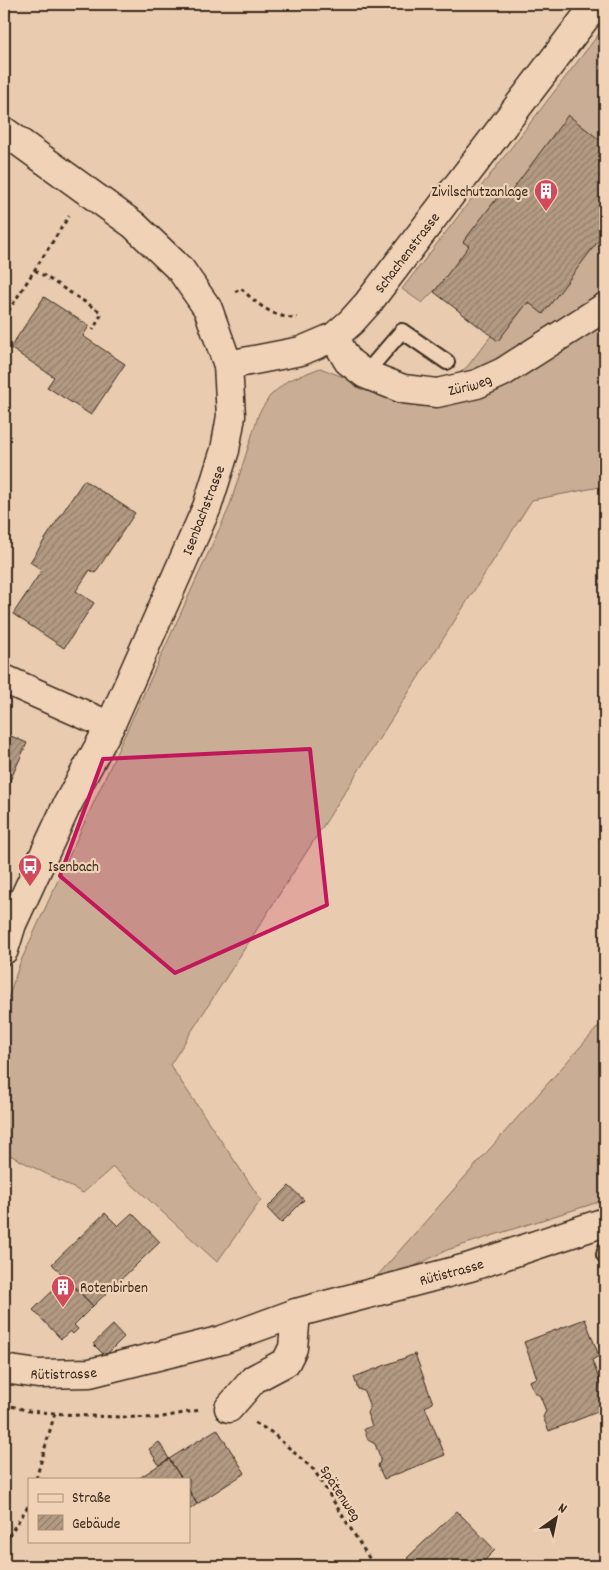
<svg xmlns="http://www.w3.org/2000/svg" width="609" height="1570" font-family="Dekko,sans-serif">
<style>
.grass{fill:#c9ae95;stroke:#826c5a}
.building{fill:url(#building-hatch);stroke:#3b2a1e}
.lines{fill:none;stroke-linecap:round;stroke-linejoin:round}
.lane-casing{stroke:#3b2a1e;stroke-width:18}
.street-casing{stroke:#3b2a1e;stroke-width:31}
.secondary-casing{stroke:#3b2a1e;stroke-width:31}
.path{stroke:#3b2a1e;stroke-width:3;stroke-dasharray:4 4;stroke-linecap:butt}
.lane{stroke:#f0d3b6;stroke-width:14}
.street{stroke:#f0d3b6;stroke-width:28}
.secondary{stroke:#f0d3b6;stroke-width:28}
.marked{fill:#c2185b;fill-opacity:0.2;stroke:#c2185b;stroke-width:4;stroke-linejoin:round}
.labels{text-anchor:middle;stroke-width:4.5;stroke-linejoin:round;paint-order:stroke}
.poi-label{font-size:15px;fill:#3b2a1e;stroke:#f0d3b6;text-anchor:start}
.street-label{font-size:15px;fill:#3b2a1e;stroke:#f0d3b6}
</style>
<defs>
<pattern id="building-hatch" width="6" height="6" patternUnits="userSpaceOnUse" patternTransform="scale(1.25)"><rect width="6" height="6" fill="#b39a83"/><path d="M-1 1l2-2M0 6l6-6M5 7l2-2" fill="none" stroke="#937e6b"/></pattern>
</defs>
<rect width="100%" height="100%" fill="#e9ccb0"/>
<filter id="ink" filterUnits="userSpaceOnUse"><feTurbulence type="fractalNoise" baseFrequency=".02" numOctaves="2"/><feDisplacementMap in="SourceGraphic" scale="10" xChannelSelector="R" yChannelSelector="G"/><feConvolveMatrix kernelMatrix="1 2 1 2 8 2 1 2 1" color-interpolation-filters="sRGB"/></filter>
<g filter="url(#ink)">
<!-- grass -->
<path class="grass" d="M605,26v273l-140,80 -7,-5 9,-7 30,-39 -51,-49 -24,24 -20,-14z
M605,318v168l-73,14 -362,565 91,135 -44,62 -104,-95 -30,26 -79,-41v-142l16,-47 209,-455 30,-95 11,-17 17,-15 33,-13 69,27 38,8z
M605,1019v181l-158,50 -34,17 -36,9z"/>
<!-- building -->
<path class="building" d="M568,115l37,29v88l-62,82 -15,-12 -30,39 -64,-49 35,-46 -6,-4 41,-53 6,4z
M44,297l45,29 -6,10 42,28 -34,51 -44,-28 7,-10 -44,-29z
M84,480l51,33 -40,60 -5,-3 -14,21 18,12 -30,45 -51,-34 29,-44 -12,-8z
M4,733l23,10 -23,51z
M289,1186l15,14 -23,23 -14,-15z
M105,1213l13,13 14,-13 28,29 -67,64 -41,-42z
M66,1278l27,28 -19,19 4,4 -5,5 -3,-3 -9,8 -28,-29z
M585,1319l14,37 -7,4 13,35v14l-56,22 -6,-14 3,-6 -6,-15 -6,-4 -5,-11 8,-3 -13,-36z
M113,1325l11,12 -19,19 -12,-12z
M415,1354l18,49 -8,4 20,48 -61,24 -6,-13 3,-7 -6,-15 -7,-4 -4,-11 8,-3 -5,-13 3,-6 -6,-16 -6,-2 -4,-12z
M217,1429l28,44 -48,31 -8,-14v-11h-7l-13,-20z
M159,1442l10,17 -10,6 -10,-16z
M169,1459l13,20h-44l21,-14z
M189,1490l8,14 -8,6z
M457,1511l38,39 -16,16h-64l-8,-8z"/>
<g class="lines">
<!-- lane casing -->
<g class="lane-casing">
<path id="lane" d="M365,374l37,-43 45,31
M604,1255l1,-5"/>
</g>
<!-- street casing -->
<g class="street-casing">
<g id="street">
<path id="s1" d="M334,337l14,24 17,13 38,15 34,4 40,-9 26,-12 102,-65"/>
<path d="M4,679l106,47"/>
<path id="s2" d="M4,1369l34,5 52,-1 132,-33 74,-27 174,-46 135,-45"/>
<path d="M229,1408l25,-29 32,-17 7,-14 3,-35"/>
</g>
</g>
<!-- secondary casing -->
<g class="secondary-casing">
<g id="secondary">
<path d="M4,131l130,94 47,45 27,39 20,56 3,51 -6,34 -18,57 -97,219 -43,79 -55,119 -8,26"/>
<path id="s3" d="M228,365l73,-14 33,-14 17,-15 17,-19 228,-299"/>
</g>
</g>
<!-- path -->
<path class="path" d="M35,270l64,41 2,4 -8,15
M235,292l6,-4c14,15 34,31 56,30
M4,318l65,-102
M4,1404l25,7 59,5 69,2 43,-8
M255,1423l16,9 43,38 60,96
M36,1479l19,-66
M4,1543l25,-38"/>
<!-- lane -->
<use href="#lane" class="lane"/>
<!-- street -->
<use href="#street" class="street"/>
<!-- secondary -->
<use href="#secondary" class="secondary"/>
</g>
</g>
<!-- marked area -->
<path class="marked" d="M310,749l17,156 -152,68 -115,-97 43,-117z"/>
<!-- icons -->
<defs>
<g id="building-pin" transform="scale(1.25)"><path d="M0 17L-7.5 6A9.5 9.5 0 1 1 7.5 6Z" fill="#d1495b" stroke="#f0d3b6"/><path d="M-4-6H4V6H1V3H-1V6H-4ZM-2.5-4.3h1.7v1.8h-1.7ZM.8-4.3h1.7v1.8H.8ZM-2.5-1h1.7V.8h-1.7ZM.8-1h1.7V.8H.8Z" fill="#fff"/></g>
<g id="bus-pin" transform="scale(1.25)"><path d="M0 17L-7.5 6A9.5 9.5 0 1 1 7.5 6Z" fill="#d1495b" stroke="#f0d3b6"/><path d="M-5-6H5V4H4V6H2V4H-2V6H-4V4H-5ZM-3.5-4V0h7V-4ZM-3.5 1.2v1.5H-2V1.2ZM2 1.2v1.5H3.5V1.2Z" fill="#fff"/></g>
</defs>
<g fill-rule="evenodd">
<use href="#building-pin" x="546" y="191"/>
<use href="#bus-pin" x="30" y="866"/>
<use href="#building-pin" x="63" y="1287"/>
</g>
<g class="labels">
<!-- poi labels -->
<g class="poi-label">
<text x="528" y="196" text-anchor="end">Zivilschutzanlage</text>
<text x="48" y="871">Isenbach</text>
<text x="80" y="1292">Rotenbirben</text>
</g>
<!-- street labels -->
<g class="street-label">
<text dy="5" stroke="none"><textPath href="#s3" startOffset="222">Schachenstrasse</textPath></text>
<text dy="5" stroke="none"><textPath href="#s1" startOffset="158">Züriweg</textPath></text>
<text transform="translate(203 510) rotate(-69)" y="5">Isenbachstrasse</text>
<text dy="5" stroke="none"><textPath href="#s2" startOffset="462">Rütistrasse</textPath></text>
<text dy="5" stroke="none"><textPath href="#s2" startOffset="60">Rütistrasse</textPath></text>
<text transform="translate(341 1493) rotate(57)" y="5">Spätenweg</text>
</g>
</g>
<!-- margin -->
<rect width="609" height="1570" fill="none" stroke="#f0d3b6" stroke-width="20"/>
<rect x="10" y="10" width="589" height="1550" fill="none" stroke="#3b2a1e" stroke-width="2" filter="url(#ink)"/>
<!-- legend -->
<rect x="28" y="1478" width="162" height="65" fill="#f0d3b6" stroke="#a88f79"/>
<rect x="38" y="1494" width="25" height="8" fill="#f0d3b6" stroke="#a88f79"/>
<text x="72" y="1502" font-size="15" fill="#3b2a1e">Straße</text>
<rect x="38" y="1515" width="25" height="15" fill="url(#building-hatch)" stroke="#a88f79"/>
<text x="72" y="1528" font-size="15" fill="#3b2a1e">Gebäude</text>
<!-- north arrow -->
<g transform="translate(556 1518) rotate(33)" stroke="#f0d3b6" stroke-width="4" paint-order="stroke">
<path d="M0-4L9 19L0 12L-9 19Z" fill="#3b2a1e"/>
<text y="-8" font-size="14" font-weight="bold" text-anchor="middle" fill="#3b2a1e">N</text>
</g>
</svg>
